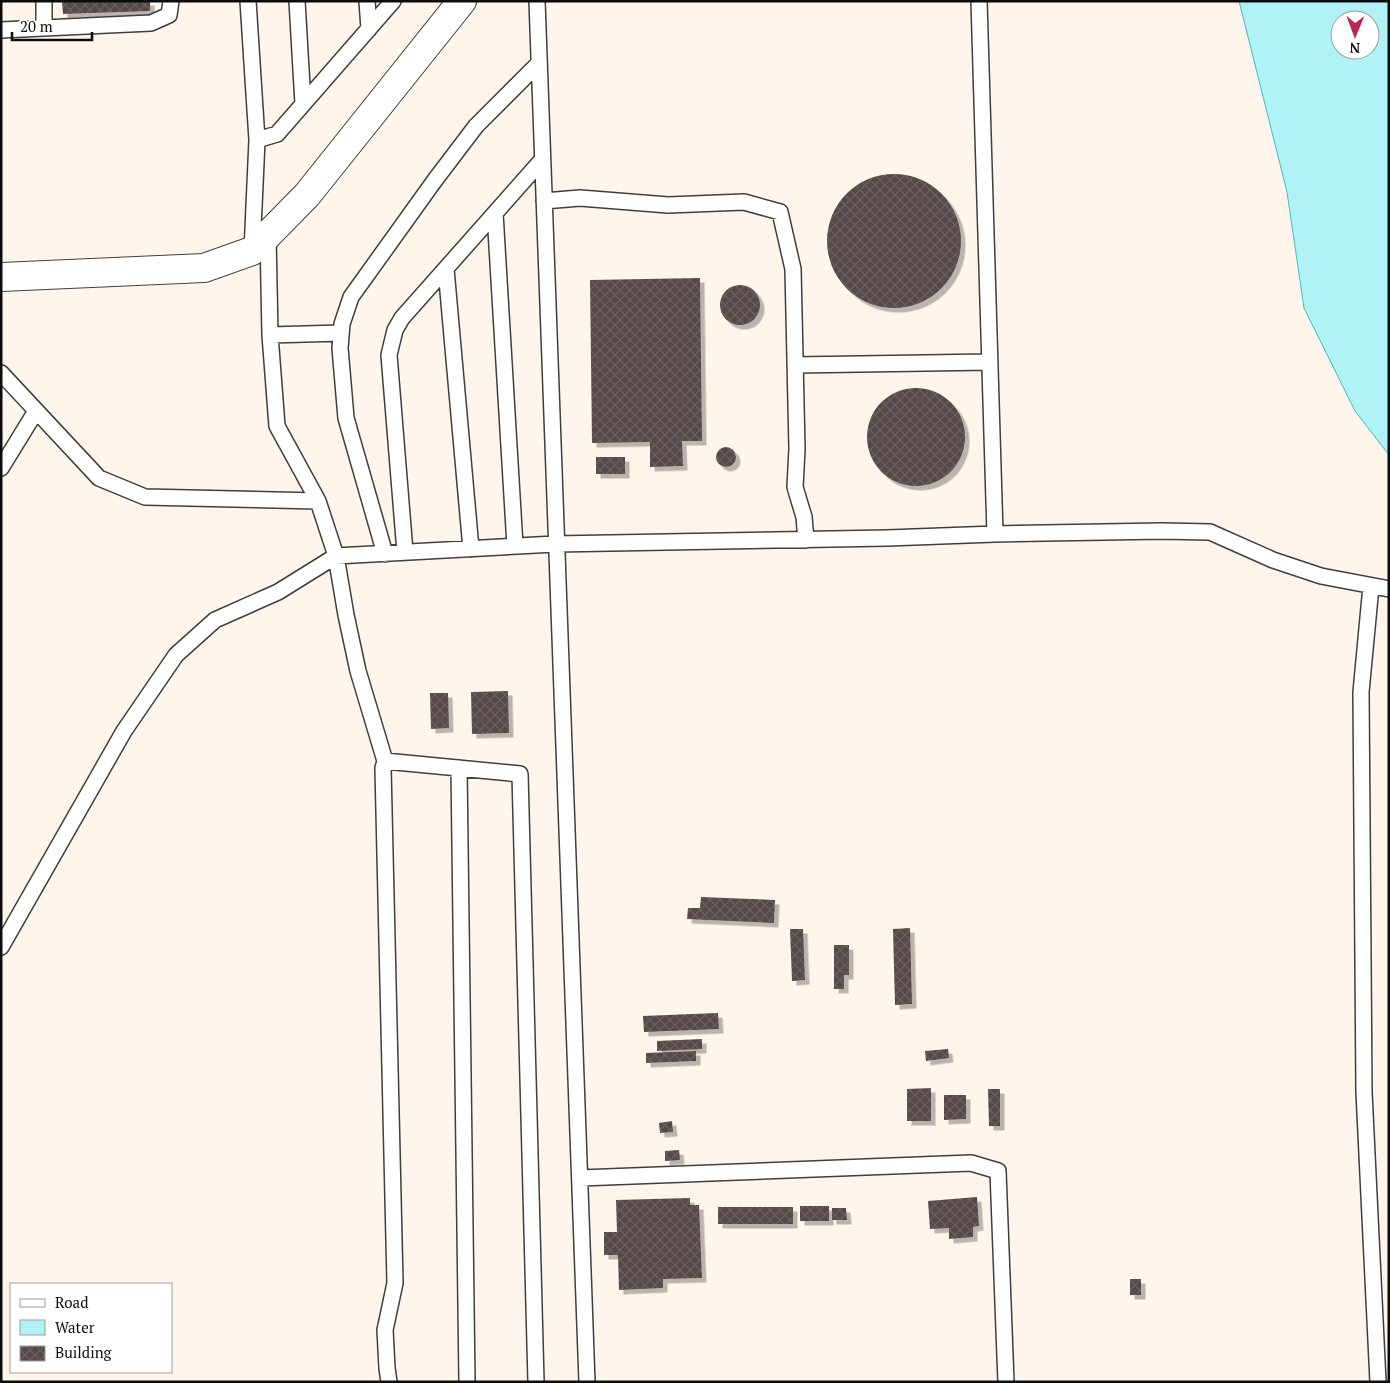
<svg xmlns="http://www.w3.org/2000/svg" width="1390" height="1383" font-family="'PT Serif',serif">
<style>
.water{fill:#b0f2f6;stroke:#37c1cd;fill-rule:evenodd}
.building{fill:url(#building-cross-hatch);filter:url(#shadow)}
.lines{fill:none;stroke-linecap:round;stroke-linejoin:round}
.service-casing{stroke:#3f3f3f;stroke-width:18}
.minor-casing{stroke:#3f3f3f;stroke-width:30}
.service{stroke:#fff;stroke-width:15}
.minor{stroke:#fff;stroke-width:28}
</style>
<defs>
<pattern id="building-cross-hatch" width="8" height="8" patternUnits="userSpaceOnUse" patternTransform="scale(1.25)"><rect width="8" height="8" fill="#554948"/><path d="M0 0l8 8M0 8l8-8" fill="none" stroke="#685f5e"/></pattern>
<filter id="shadow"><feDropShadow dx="4.5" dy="4.5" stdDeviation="0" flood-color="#0004"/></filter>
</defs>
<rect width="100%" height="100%" fill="#fff5eb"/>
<!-- water -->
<path class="water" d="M1239,1h150v454l-34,-44 -51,-103 -17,-116zM1340,20h30v30h-30z"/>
<!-- building -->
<path class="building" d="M62,1h88v10l-87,3z
M827 241a67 67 0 1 1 134 0a67 67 0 1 1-134 0Z
M700,278l2,163h-20l1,25 -33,1v-25l-58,1 -2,-163z
M720 305a20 20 0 1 1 40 0a20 20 0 1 1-40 0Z
M867 437a49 49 0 1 1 98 0a49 49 0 1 1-98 0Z
M716 457a10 10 0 1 1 20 0a10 10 0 1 1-20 0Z
M596,457h29v17h-29z
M508,691l1,42 -37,1 -1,-42z
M430,693h18l1,35 -18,1z
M701,897l74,3 -1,23 -87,-4 1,-11h12z
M910,928l2,76 -17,1 -2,-76z
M790,929h13l2,51 -13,1z
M834,945h15v30h-5v14h-10z
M718,1013l1,16 -75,3 -1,-16z
M702,1039v10l-45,2v-10z
M948,1049l1,9 -23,3 -1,-10z
M696,1051v10l-50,2v-10z
M931,1088v33h-24v-32z
M988,1089h12v37h-11z
M944,1095h22v24l-22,1z
M672,1121l1,11 -13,1 -1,-10z
M679,1150l1,10 -15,1v-10z
M977,1197l2,29 -6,1v10l-24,2v-11l-19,1 -2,-28z
M690,1198v7h9l3,73 -39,1v9l-44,2 -1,-35h-14v-23h13l-1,-32z
M800,1206h29v15h-29z
M718,1207h75v17h-75z
M832,1208h14l1,12h-15z
M1130,1279h11v16h-11z"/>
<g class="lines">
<!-- service casing -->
<g class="service-casing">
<path id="service" d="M44,1v27
M248,1l9,139 20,-6 116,-133
M297,1l6,103
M367,1l2,28
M537,1l50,1381
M979,1l16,533
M1,30l150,-7 18,-8 2,-14
M544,201l36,-3 88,7 76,-3 36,10 13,57 4,180 -2,38 9,30 2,23
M495,213l20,333
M268,235l2,100 71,-2
M252,251l5,-111
M446,269l25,280
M270,335l7,91 41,75
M795,365l195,-3
M1,373l98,105 46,19 173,4 18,55 219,-12 332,-6 108,-4 167,-3 48,1 63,28 48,16 68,13
M1,468l35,-57
M405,552l-16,-197 6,-25 7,-12 140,-158
M385,554l-39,-136 -6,-70 2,-24 9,-27 84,-117 41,-54 63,-63
M1371,586l-10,106 3,400 14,290
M385,761l-2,7 12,515 -10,47 2,38 2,14
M459,768l8,614
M1,947l123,-216 52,-76 39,-35 63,-28 58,-36 10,59 12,56 27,90 135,13 16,608
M580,1178l391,-15 27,8 8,211"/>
</g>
<!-- minor casing -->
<g class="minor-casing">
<path id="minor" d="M1,277l203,-9 48,-17 55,-56 155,-194"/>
</g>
<!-- service -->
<use href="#service" class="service"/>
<!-- minor -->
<use href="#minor" class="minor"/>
</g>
<!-- border -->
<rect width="1390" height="1383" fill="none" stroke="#0c0c0c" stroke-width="5"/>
<!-- legend -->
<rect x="10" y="1283" width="162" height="90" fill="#ffffff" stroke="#9e9e9e"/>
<rect x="20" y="1299" width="25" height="8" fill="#ffffff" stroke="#9e9e9e"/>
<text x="55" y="1308" font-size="15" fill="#0c0c0c">Road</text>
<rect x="20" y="1320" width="25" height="15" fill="#b0f2f6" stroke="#9e9e9e"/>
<text x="55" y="1333" font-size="15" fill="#0c0c0c">Water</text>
<rect x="20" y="1346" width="25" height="15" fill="url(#building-cross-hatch)" stroke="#9e9e9e"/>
<text x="55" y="1358" font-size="15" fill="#0c0c0c">Building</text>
<!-- north arrow -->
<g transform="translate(1355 35) rotate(181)"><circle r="24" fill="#ffffff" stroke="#9e9e9e"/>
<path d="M0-4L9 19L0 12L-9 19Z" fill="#bb255c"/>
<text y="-8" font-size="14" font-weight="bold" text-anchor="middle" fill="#0c0c0c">N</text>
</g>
<!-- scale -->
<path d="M12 32v8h80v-8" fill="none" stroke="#0c0c0c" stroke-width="2.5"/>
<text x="20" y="32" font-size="15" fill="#0c0c0c" stroke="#ffffff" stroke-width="4" paint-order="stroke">20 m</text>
</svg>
